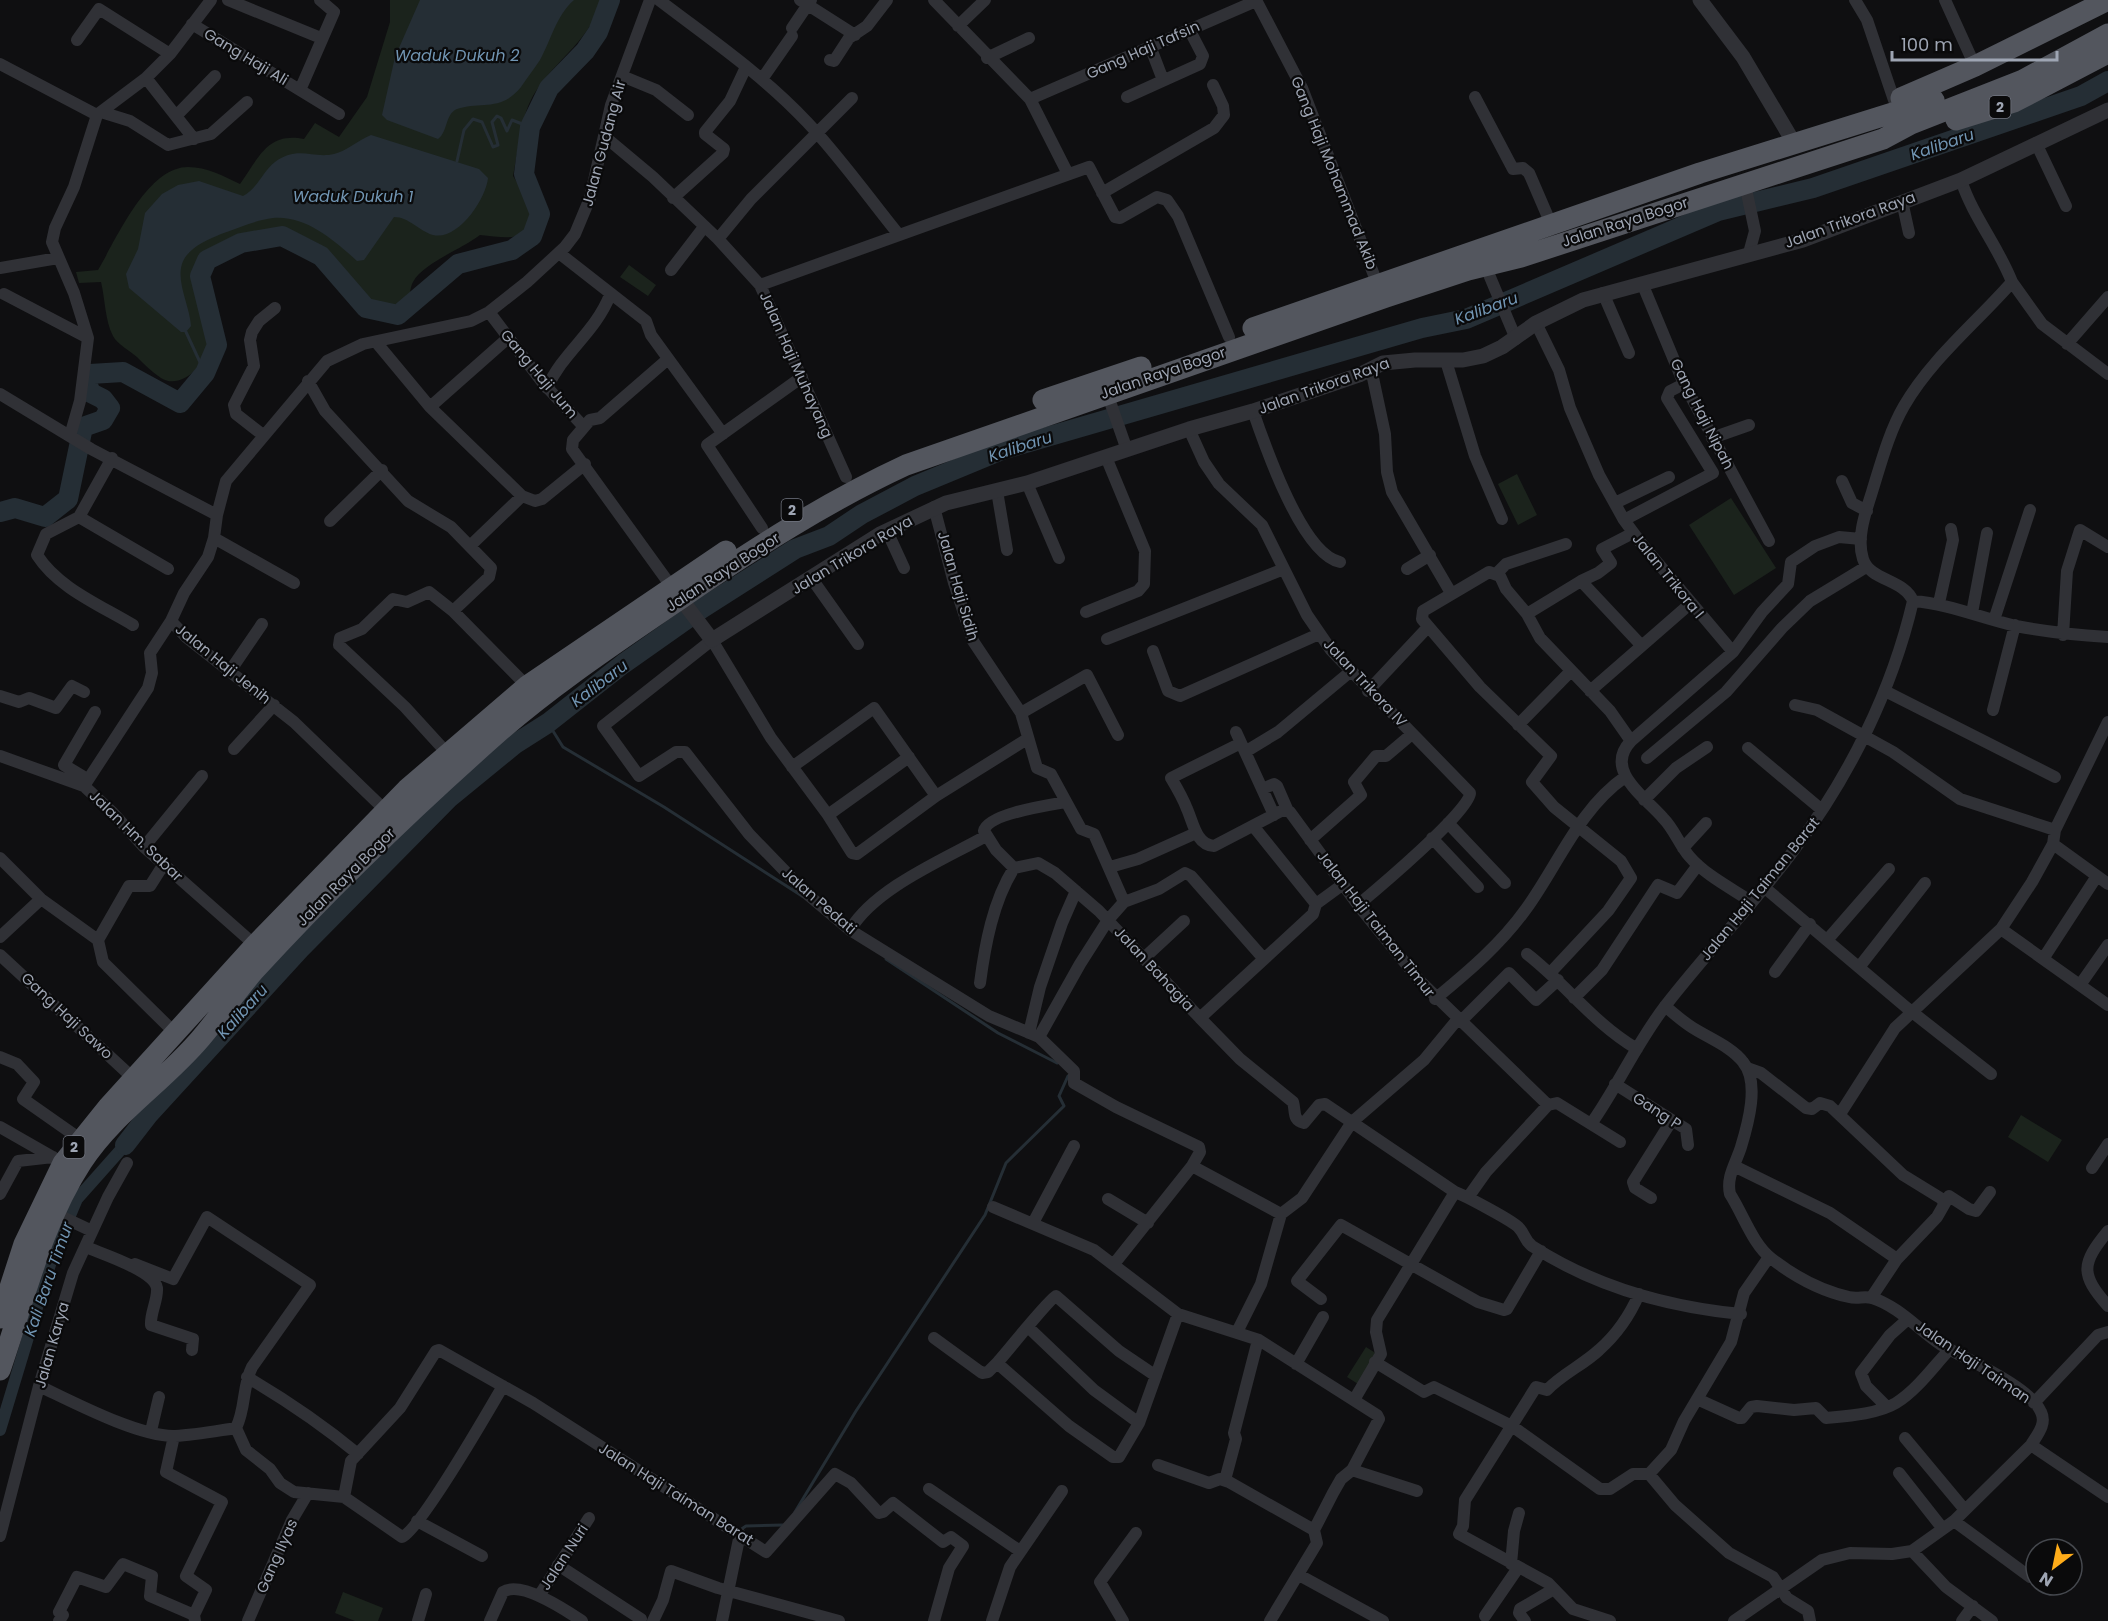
<svg xmlns="http://www.w3.org/2000/svg" width="2108" height="1621" font-family="Poppins,sans-serif">
<style>
.green{fill:#1b231c}
.water{fill:#252e35}
.lines{fill:none;stroke-linecap:round;stroke-linejoin:round}
.stream{stroke:#252e35;stroke-width:3}
.canal{stroke:#252e35;stroke-width:12}
.river{stroke:#252e35;stroke-width:20}
.minor{stroke:#303136;stroke-width:12}
.tertiary{stroke:#303136;stroke-width:15}
.trunk{stroke:#53565e;stroke-width:21}
.labels{text-anchor:middle;stroke-width:4.5;stroke-linejoin:round;paint-order:stroke}
.shield{fill:#0a0a0b;stroke:#727681;stroke-width:1.5}
.shield-label{font-size:14px;font-weight:bold;fill:#9ea5b3}
.street-label{font-size:15px;fill:#9ea5b3;stroke:#0a0a0b}
.water-label{font-size:16px;font-style:italic;fill:#7195b3;stroke:#0a0a0b}
</style>
<rect width="100%" height="100%" fill="#0f0f11"/>
<!-- green -->
<path class="green" d="M390,0h210c-3,33 -47,63 -64,91 -16,24 -17,57 -23,85l19,30 3,16c-15,21 -31,15 -55,13 -18,14 -57,28 -67,47 -3,5 -3,14 -5,19 -35,26 -65,-38 -87,-55 -17,-12 -41,-18 -61,-14 -20,4 -53,14 -63,33 -15,27 20,58 12,84 -6,18 -29,41 -48,29 -9,-6 -17,-14 -24,-21 -7,-6 -20,-13 -24,-21 -8,-15 -8,-38 -12,-54l-22,1 -3,-11 22,-2c18,-30 49,-103 90,-103 19,0 35,9 52,17 19,-26 27,-52 64,-45l11,-16 24,14 28,-40 23,-75z
M629,265l27,20 -8,11 -28,-19z
M1517,474l20,41 -19,10 -20,-41z
M1731,498l45,70 -42,27 -45,-70z
M2021,1115l41,25 -14,22 -40,-25z
M1366,1347l11,7 -19,30 -11,-7z
M343,1592l40,16 -5,13h-23l-20,-8z"/>
<!-- water -->
<path class="water" d="M420,0h154c-18,16 -23,40 -34,60 -6,9 -13,18 -19,27 -20,25 -41,14 -64,22 -12,5 -9,23 -19,30l-51,-19 -5,-5 13,-58z
M371,135l108,34 9,9c-2,21 -30,63 -55,57 -14,-4 -24,-18 -39,-18l-30,43 -7,1c-22,-20 -51,-46 -84,-43 -17,2 -35,10 -52,16 -14,6 -34,14 -39,30 -6,18 8,43 9,62l-5,6h-5l-52,-44 -3,-14 12,-25 7,-36 17,-19 16,-9 21,-4 44,15c15,-8 20,-25 32,-34 23,-17 37,-3 59,-8 13,-3 24,-14 37,-19z"/>
<g class="lines">
<!-- stream -->
<path class="stream" d="M457,161l7,-31 9,-11 9,3 11,25 5,-2 -6,-23 5,-6 4,2 6,13 5,-11 18,7
M186,332l19,41
M548,723l15,24 101,60 138,89
M886,959l112,74 59,30
M795,1512l61,-101 129,-196 21,-52 58,-57 -5,-10 9,-20
M740,1530l6,-4 37,-1"/>
<!-- canal -->
<path class="canal" d="M0,1430l52,-172 25,-59 48,-54"/>
<!-- river -->
<path class="river" d="M0,512l15,-4 30,9 23,-18 15,-72 20,-7 7,-12 -7,-9 -12,-6 -4,-10 3,-9 33,-2 57,31 25,-30 12,-28 -17,-69 7,-16 34,-17 41,-7 39,20 45,52 32,7 60,-51 54,-14 20,-14 8,-22 -16,-40 6,-47 19,-39 36,-37 13,-19 12,-32
M125,1145l24,-31 151,-165 149,-151 66,-54 33,-21 75,-59 78,-55 94,-60 34,-13 33,-22 53,-28 87,-36 420,-122 44,-9 252,-108 95,-23 268,-92 27,-15"/>
<!-- minor -->
<path class="minor" d="M228,0l93,38
M659,0c51,39 104,75 148,122 33,35 62,76 92,113
M800,0l55,35
M934,0l96,99 38,75
M1256,0l46,88 75,195
M1855,0l12,20 27,80
M1945,0l30,66
M192,24l147,90
M958,26l27,-26
M792,28l19,-28
M77,40l22,-31 71,45
M1150,46l13,34
M987,58l42,-20
M830,60l4,1 15,-23 18,-12 20,-26
M0,64l97,51
M622,76l34,14 32,25
M146,78l48,61
M762,79l30,-43
M300,90l34,-78 -14,-12
M1127,97l73,-33 3,-8 -14,-27
M1475,97l38,72 10,-1 6,5 22,51
M1030,99l226,-98
M101,112l29,9 38,24 43,-11 36,-32
M98,114l48,-36 24,-24 41,-54
M177,115l38,-39
M604,136l49,41 65,62 42,46 86,192
M2036,143l30,63
M1745,184l10,47 -6,22
M1102,193l112,-65 10,-13 -1,-9 -10,-21
M673,198l50,-45 1,-4 -19,-15v-2l25,-31 16,-34
M1902,201l7,32
M718,239l33,-40 101,-101
M559,253l87,68 5,14 72,99
M1485,265l31,74
M0,268l58,-10
M671,270l33,-43
M2012,282l30,42 66,50
M1642,283l42,101 85,157
M760,285l329,-118 26,50 5,1 37,-21 10,3 11,16 51,121
M1603,293l26,60
M4,294l84,44
M489,312l54,71 41,44 -11,13 -1,9 99,137
M1536,323l23,47 11,38 29,67 25,45 17,23 92,109
M376,342l54,65 92,89 13,5 7,-2 43,-35
M2067,344l41,-47
M1446,361l29,95 27,63
M1369,370l4,8 12,56 2,38 5,20 59,101
M308,381l17,30 83,90 43,26 40,41 -2,9 -36,34
M547,388c16,-36 48,-55 63,-93
M1107,393l20,57
M0,394l91,55 126,66 -3,23 -6,19 -24,36 -13,28 15,16 108,85 91,88
M430,407l78,-69
M1253,411c12,35 49,143 87,151
M584,427l6,-7 10,-2 68,-59
M1189,429l15,33 15,22 43,41 45,90 24,35 139,143c0,18 -94,97 -112,112
M263,435l-27,-21 -2,-9 20,-39 -4,-26 2,-8 7,-11 16,-13
M70,436l10,-35 8,-63 -14,-45 -22,-51 3,-14 19,-41 23,-72
M1712,438l37,-13
M112,458l-33,59 -33,17 -9,21c21,33 63,50 96,70
M1842,481l10,22 15,8
M1027,483l32,75
M997,491l10,59
M1615,503l54,-26
M934,507l20,76 19,58 48,72 16,55 14,6 30,55 13,5 30,68
M217,515l9,-34 101,-120 36,-17 108,-23 18,-9 38,-30 38,-35 10,-13 15,-36 21,-93 39,-105
M79,517l89,52
M1624,520l89,-47 -46,-75 3,-7 14,-7
M330,521l52,-51
M762,528l-55,-83 95,-68
M887,531l17,37
M214,538l80,45
M471,545l51,-49
M1407,569l23,-14
M1497,573l9,-9 60,-20
M812,579l46,65
M1581,581l60,64
M1913,601c36,3 68,17 103,25 31,6 61,9 92,11
M1939,603l14,-63 -2,-11
M1086,612l52,-21 6,-7 1,-33 -39,-94
M1972,613l15,-80
M1527,614l54,-33 17,-8 13,-10 -9,-14 31,-16
M1994,620l36,-110
M2063,635l4,-64 13,-41 28,17
M1107,639l177,-70
M1153,651l15,40 12,5 139,-62
M230,671l32,-47
M1368,691l60,-64
M1590,691l101,-88
M1885,691l170,86
M0,696l19,6 10,-4 27,10 16,-22 12,6
M1795,705l22,5 76,42 67,47 95,31
M1993,710l22,-85
M1021,713l66,-38 31,60
M1518,725l52,-53
M1236,732l38,83
M1631,741l102,-89 29,-40 26,-28 3,-22 24,-16 24,-9 22,2
M1241,743l-70,35c6,10 12,20 16,31 6,13 9,36 27,37l69,-36 7,2 68,93 61,75 129,125
M1748,748l74,62
M234,749l40,-44
M1245,752l33,-20 72,-60
M447,753l-42,-46 -66,-62 1,-7 22,-9 31,-30 14,3 22,-10 24,19 74,75
M0,756l84,30 29,27 31,34 111,98
M1647,758l79,-66 56,-64 28,-27 56,-34
M792,767l82,-59 62,88 88,-55
M87,779l-23,-14 31,-53
M84,786l64,-98 4,-15 -2,-20 21,-32
M1262,789l12,-5 3,2 10,23
M936,796l-79,58 -5,-1 -24,-38 -57,-77 -59,-98 -109,86 36,50 37,-24h9l64,82 58,60 43,36 139,86 50,21 35,34v12l42,24 83,40 1,5 -8,14 -78,98
M1644,800l32,-32 31,-21
M1066,802c-17,3 -79,12 -82,29l12,19 18,18 24,-5 17,10 44,38 101,107
M828,815l81,-58
M1448,823l57,60
M1254,827l62,77
M1432,838l46,49
M1310,840l51,-45 -7,-13 22,-26h10l26,-22
M2053,844l55,40
M144,847l58,-71
M1683,848l23,-25
M0,858l41,41 57,41
M1110,867l28,-8 58,-26
M1342,885l-26,19 -3,10 -113,104 40,41 53,43c3,10 -1,18 11,21l15,-18 6,-1 130,88
M1765,888l142,120 84,66
M2001,929l107,76
M850,930c25,-42 93,-70 136,-94
M0,937l41,-38
M1828,939l61,-70
M98,940l5,22 71,70
M98,940l31,-54h21l14,-22
M1527,954c40,31 65,68 110,95
M0,955l133,123
M1143,959l41,-38
M2043,959l54,-83
M1860,966l65,-83
M1551,972l57,-61 23,-33 -10,-17 -67,-54 -22,-25 19,-26 -71,-69 -58,-68 1,-8 66,-39 11,4 6,13 21,25 13,24 70,73 21,30c-28,29 14,56 32,77 11,11 16,26 26,38 16,19 42,32 63,46
M1775,972l35,-48
M980,983c5,-38 13,-82 34,-115
M2080,985l28,-40
M1574,998l28,-28 56,-85 19,8 21,-28
M1435,999c34,-28 66,-55 91,-90 32,-44 53,-100 99,-132
M1665,1006c8,7 16,14 25,20 16,11 41,20 53,36 17,20 5,62 -2,85 -5,16 -15,30 -11,47 13,20 23,51 42,65 22,17 50,32 77,38 8,2 16,-1 23,1 26,8 46,31 68,46 23,14 90,42 101,68 6,12 -4,23 -10,33
M1460,1022l49,-49 27,27 22,-20
M1029,1033l11,-46 22,-64 14,-32
M1039,1037l41,-73 28,-44 16,-18 35,-13 26,-16 6,3 73,83
M0,1057l17,7 17,18 -11,17 57,40
M1747,1068l14,5 45,35 6,1 8,-6 10,3 73,69 39,24 2,5
M1615,1084l71,45 2,16
M1840,1114l55,-86 106,-99 31,-47 21,-38 2,-14 53,-108
M1591,1124c27,-38 46,-82 75,-119 41,-53 88,-101 128,-155 55,-73 98,-159 119,-249 -9,-22 -43,-20 -50,-42 -7,-21 3,-48 9,-67 9,-29 17,-60 32,-86 28,-48 72,-83 108,-124 -14,-36 -39,-65 -51,-102
M0,1127l63,36
M1192,1166l89,48
M1734,1166l96,47 67,46
M2092,1168l16,-24
M0,1194l18,-33 35,-4
M1469,1196l17,-24 62,-67 9,-2 63,39
M1651,1198l-16,-10 -2,-6 39,-62
M1108,1199l40,24
M993,1207l101,43 84,64 81,26 118,75 2,4 -27,51 -11,9 -8,14 -19,37 3,13 -47,78
M56,1214l36,17
M1033,1223l41,-77
M2108,1231c-27,33 -28,43 0,75
M86,1247c16,7 68,23 71,41 1,12 -7,25 -6,37l42,14 -1,11
M131,1266l4,-2 38,15 34,-62 103,68 -58,82c-10,20 -6,41 -16,61
M1871,1298l26,-39 40,-42 12,-21 20,13 7,2 14,-19
M1321,1299l-24,-18 44,-56 137,77 26,8 3,-1 34,-58
M1029,1328l65,62 45,33
M1237,1332l24,-48 20,-70 21,-16 50,-76 72,-62 33,-40
M934,1338l48,35 6,-1 9,-9
M1375,1362l49,30 10,-5 78,39 88,63h10l23,-15h16l22,-24 13,-29 47,-79 13,-49 25,-36
M1296,1364l27,-47
M1156,1376l-37,-25 -63,-55c-7,3 -49,56 -59,67l72,63 44,31h6l20,-34 39,-109
M247,1377c39,23 76,48 111,77
M39,1386c34,16 100,51 136,50 20,-1 41,-5 61,-8l10,22 24,19 10,14 14,9 50,5 58,40c18,-7 87,-127 101,-151
M1697,1399l42,19h3l9,-11 6,-1 37,4 22,-2 10,10c21,-2 52,-4 70,-15 21,-13 37,-36 54,-54
M1354,1400l27,-46 -5,-22 1,-12 78,-128c9,3 60,30 64,36 6,6 6,13 13,18 62,40 136,61 209,68
M2034,1403l64,-68 10,-3
M1887,1407l-21,-21 -5,-13 29,-38 18,-16
M151,1431l8,-34
M174,1436l-8,36 56,30 -36,74 20,14 -12,25 1,6
M1905,1438l60,72
M1158,1465l51,18 11,-4 9,3 85,48
M1352,1470l65,21
M1899,1473l44,56
M1649,1474l26,31 54,48 44,24 14,21 21,13 2,10
M1225,1480l11,-41 -2,-6 24,-93
M929,1489l91,62
M344,1497l7,-36 49,-53 36,-57 3,-1 94,53 233,149 69,-78 16,9 28,30 4,-1 10,-9 50,39 8,-5 12,9 -14,22 -15,53
M417,1521l65,35
M1954,1521l76,56
M0,1536l39,-150 34,-113 35,-76 19,-34
M1912,1551l34,36 46,34
M1511,1564l3,-33 5,-18
M558,1565l83,54
M1299,1575l84,46
M539,1596l50,-78
M1485,1616l33,-48
M59,1621l4,-6 -4,-3 18,-35 29,10 17,-23 29,12 -2,20 44,19
M248,1621l44,-101 16,-27
M418,1621l8,-27
M490,1621l13,-29c18,-12 64,19 79,29
M653,1621l10,-21 8,-29 47,17 121,33
M722,1621l18,-87
M992,1621l18,-54 52,-76
M1123,1621l-23,-39 36,-49
M1525,1621l-6,-8 1,-4 34,-20
M1610,1621l-37,-12 -25,-26 -89,-49 4,-8 2,-26 71,-113 11,3c15,-16 36,-25 52,-40 17,-15 31,-35 40,-56
M1734,1621l88,-61 28,-7 42,1 20,-3 42,-30 77,-76 77,52
M1962,1621l11,-15"/>
<!-- tertiary -->
<path class="tertiary" d="M1700,0l43,57 51,86
M675,591l37,49 168,-106 66,-31 81,-20 162,-54 64,-18 106,-36 24,-12 32,-3h48l20,-4 19,-9 34,-24 47,-23 220,-60 158,-60 147,-70"/>
<!-- trunk -->
<path class="trunk" d="M1901,98l74,-32 133,-66
M1956,120l58,-18 94,-49
M1253,328l447,-155 234,-73
M1043,400l98,-33
M0,1318l24,-74 39,-81 45,-56 147,-162 152,-156 120,-103 199,-135
M0,1370c24,-69 42,-147 82,-208 32,-49 82,-80 119,-124 18,-21 34,-45 53,-67 77,-84 160,-164 245,-239 56,-49 120,-91 181,-133 72,-49 146,-97 226,-134l480,-168 82,-27 53,-13 362,-118 28,-15 112,-44 85,-46"/>
</g>
<g class="labels">
<!-- shield labels -->
<g class="shield">
<rect x="1989.5" y="96" width="21" height="22" rx="4.5"/>
<rect x="781.5" y="499" width="21" height="22" rx="4.5"/>
<rect x="63.5" y="1136" width="21" height="22" rx="4.5"/>
</g>
<g class="shield-label">
<text x="2000" y="112">2</text>
<text x="792" y="515">2</text>
<text x="74" y="1152">2</text>
</g>
<!-- street labels -->
<g class="street-label">
<text transform="translate(1143 50) rotate(-24)" y="5">Gang Haji Tafsin</text>
<text transform="translate(246 57) rotate(31)" y="5">Gang Haji Ali</text>
<text transform="translate(604 143) rotate(-75)" y="5">Jalan Gudang Air</text>
<text transform="translate(1334 173) rotate(68)" y="5">Gang Haji Mohammad Akib</text>
<text transform="translate(1850 220) rotate(-20)" y="5">Jalan Trikora Raya</text>
<text transform="translate(1625 222) rotate(-18)" y="5">Jalan Raya Bogor</text>
<text transform="translate(796 365) rotate(66)" y="5">Jalan Haji Muhayang</text>
<text transform="translate(1163 373) rotate(-19)" y="5">Jalan Raya Bogor</text>
<text transform="translate(539 374) rotate(50)" y="5">Gang Haji Jum</text>
<text transform="translate(1324 386) rotate(-20)" y="5">Jalan Trikora Raya</text>
<text transform="translate(1702 414) rotate(63)" y="5">Gang Haji Nipah</text>
<text transform="translate(852 555) rotate(-31)" y="5">Jalan Trikora Raya</text>
<text transform="translate(723 572) rotate(-33)" y="5">Jalan Raya Bogor</text>
<text transform="translate(1668 576) rotate(51)" y="5">Jalan Trikora I</text>
<text transform="translate(958 586) rotate(74)" y="5">Jalan Haji Sidih</text>
<text transform="translate(223 664) rotate(39)" y="5">Jalan Haji Jenih</text>
<text transform="translate(1365 683) rotate(47)" y="5">Jalan Trikora IV</text>
<text transform="translate(136 836) rotate(44)" y="5">Jalan Hm. Sabar</text>
<text transform="translate(346 877) rotate(-45)" y="5">Jalan Raya Bogor</text>
<text transform="translate(1760 889) rotate(-51)" y="5">Jalan Haji Taiman Barat</text>
<text transform="translate(819 901) rotate(41)" y="5">Jalan Pedati</text>
<text transform="translate(1376 924) rotate(52)" y="5">Jalan Haji Taiman Timur</text>
<text transform="translate(1154 969) rotate(47)" y="5">Jalan Bahagia</text>
<text transform="translate(67 1016) rotate(43)" y="5">Gang Haji Sawo</text>
<text transform="translate(1657 1111) rotate(33)" y="5">Gang P</text>
<text transform="translate(52 1345) rotate(-74)" y="5">Jalan Karya</text>
<text transform="translate(1973 1362) rotate(34)" y="5">Jalan Haji Taiman</text>
<text transform="translate(676 1494) rotate(32)" y="5">Jalan Haji Taiman Barat</text>
<text transform="translate(277 1556) rotate(-66)" y="5">Gang Ilyas</text>
<text transform="translate(564 1557) rotate(-57)" y="5">Jalan Nuri</text>
</g>
<!-- water labels -->
<g class="water-label">
<text x="457" y="61">Waduk Dukuh 2</text>
<text transform="translate(1942 144) rotate(-19)" y="6">Kalibaru</text>
<text x="353" y="202">Waduk Dukuh 1</text>
<text transform="translate(1486 308) rotate(-20)" y="6">Kalibaru</text>
<text transform="translate(1020 446) rotate(-18)" y="6">Kalibaru</text>
<text transform="translate(599 683) rotate(-37)" y="6">Kalibaru</text>
<text transform="translate(242 1011) rotate(-48)" y="6">Kalibaru</text>
<text transform="translate(48 1279) rotate(-71)" y="6">Kali Baru Timur</text>
</g>
</g>
<!-- north arrow -->
<g transform="translate(2054 1567) rotate(212)"><circle r="28" fill="#0a0a0b" stroke="#45484e" stroke-width="1.5"/>
<path d="M0-4.5L10 22L0 15L-10 22Z" fill="#ffac19"/>
<text y="-9" font-size="16" font-weight="bold" text-anchor="middle" fill="#9ea5b3">N</text>
</g>
<!-- scale -->
<path d="M1892 51v9h165v-9" fill="none" stroke="#9ea5b3" stroke-width="3"/>
<text x="1901" y="51" font-size="18" fill="#9ea5b3" stroke="#0a0a0b" stroke-width="4.5" paint-order="stroke">100 m</text>
</svg>
